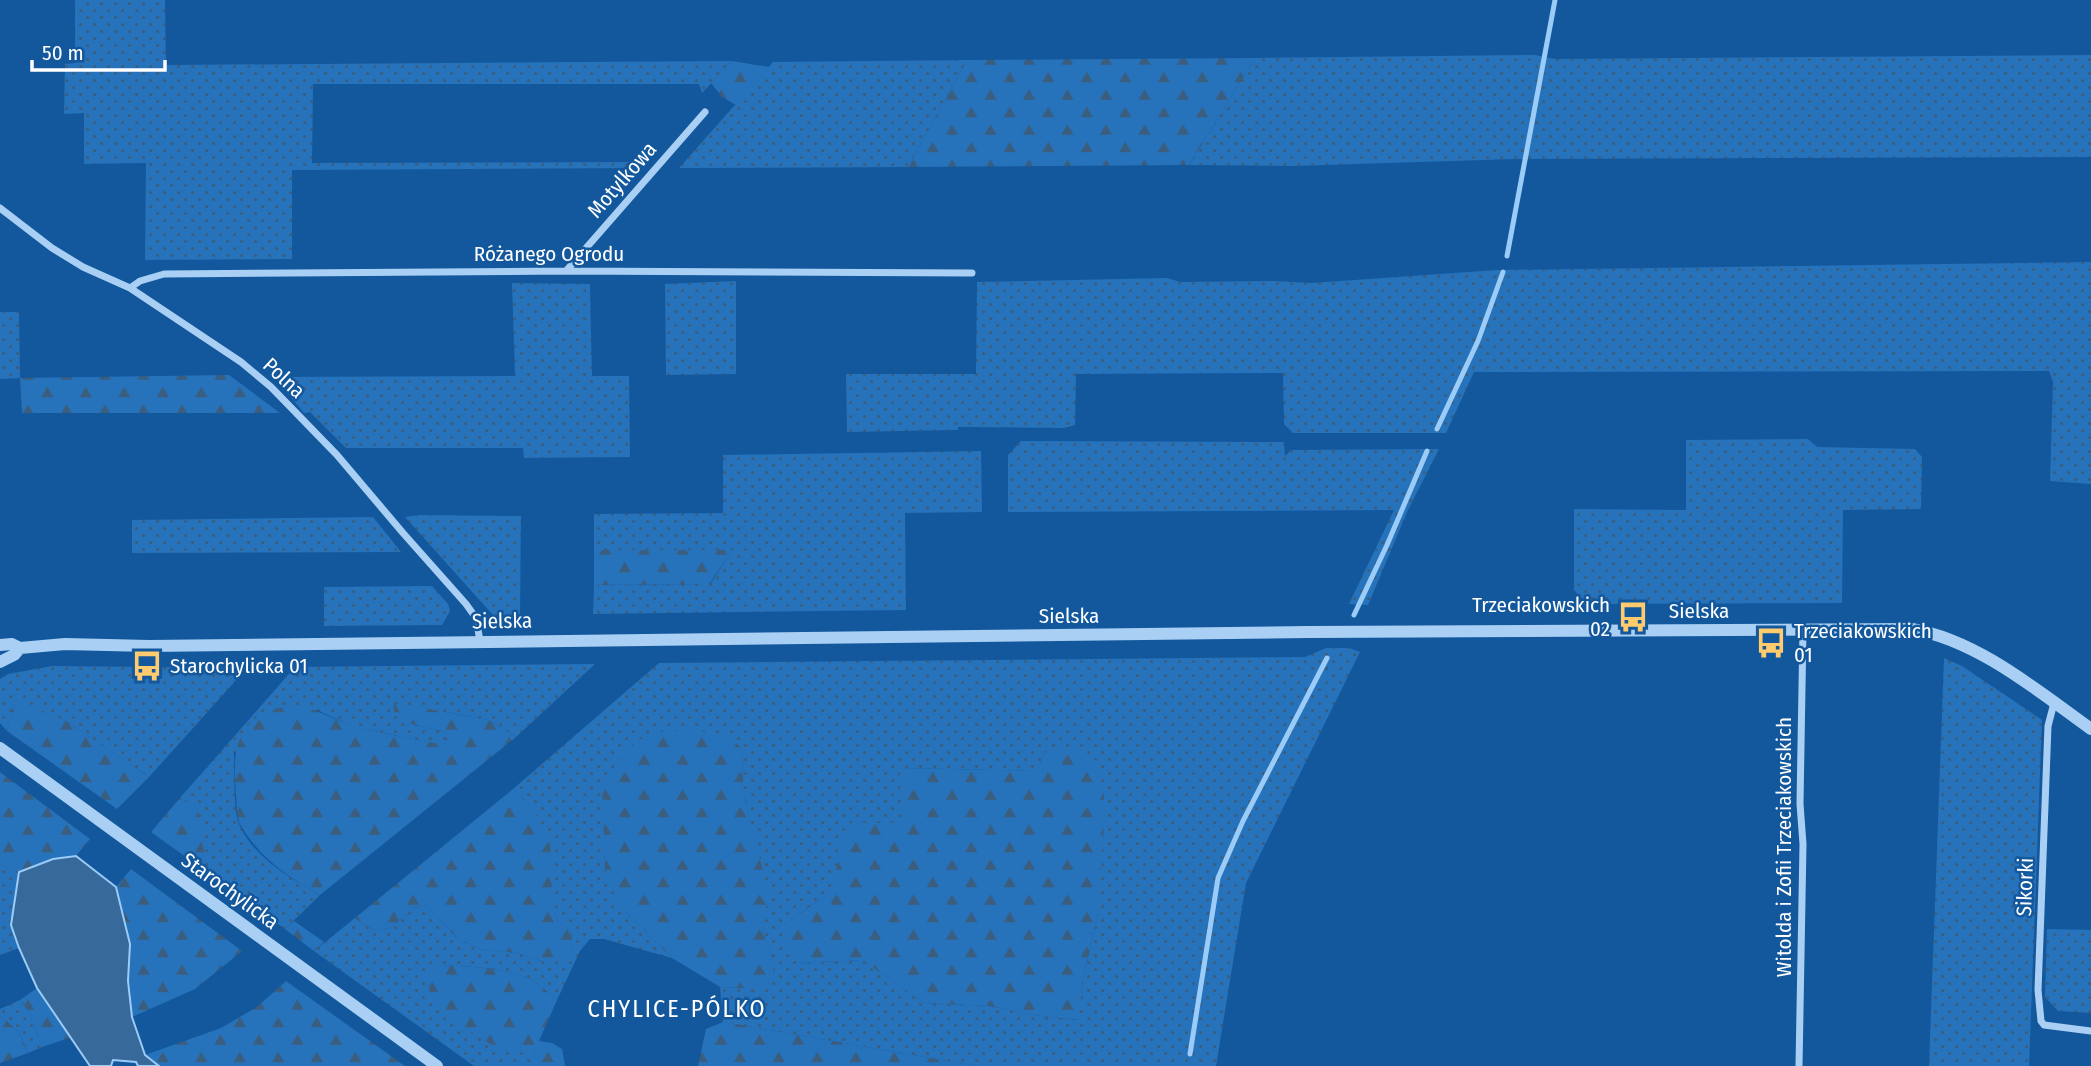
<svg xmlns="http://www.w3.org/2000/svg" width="2091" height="1066" font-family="'Fira Sans Condensed',sans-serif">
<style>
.grass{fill:url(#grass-dots);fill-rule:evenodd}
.forest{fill:url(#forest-firs)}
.water{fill:#38699b;stroke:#9bccf7;stroke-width:2}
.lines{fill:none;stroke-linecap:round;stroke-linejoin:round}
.stream{stroke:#9bccf7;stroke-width:5}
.minor{stroke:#a9d0f4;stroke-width:7}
.tertiary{stroke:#a9d0f4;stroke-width:12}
.labels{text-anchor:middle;stroke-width:5;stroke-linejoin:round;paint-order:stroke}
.street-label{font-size:21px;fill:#fff;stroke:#13589d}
.poi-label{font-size:21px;fill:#fff;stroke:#13589d;text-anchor:start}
.quarter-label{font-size:24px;letter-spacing:2px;fill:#fff;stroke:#13589d}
</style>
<defs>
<pattern id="grass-dots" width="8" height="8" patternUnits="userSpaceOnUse" patternTransform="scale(1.75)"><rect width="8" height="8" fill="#2672bb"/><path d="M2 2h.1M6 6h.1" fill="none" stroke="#3b5d7e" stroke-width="1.8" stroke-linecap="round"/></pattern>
<pattern id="forest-firs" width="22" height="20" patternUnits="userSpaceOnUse" patternTransform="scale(1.75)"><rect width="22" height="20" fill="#2672bb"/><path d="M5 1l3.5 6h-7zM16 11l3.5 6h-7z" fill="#3b5d7e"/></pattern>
</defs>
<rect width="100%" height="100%" fill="#13589d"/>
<!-- grass -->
<path class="grass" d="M75,0h90l1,65 566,-4 -30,32 -3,-9h-386l-1,79 330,-1 -5,6 -345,2v89l-147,1 1,-97 -62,1v-51l-20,1 1,-50 10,-1z
M1535,55l20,4 536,-4v102l-576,2 -221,7 -105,-1 66,-107z
M967,60l-59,107 -229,1 94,-106z
M2091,262v222l-41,-3 3,-99 -4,-11 -575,1 -28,61h-153l-9,-9 -1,-51 -207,1 -1,51 -11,3 -106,-1v3l-111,2 -1,-58h130l1,-92 190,-4 13,4 93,-1 39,2 185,-13z
M736,281v93l-70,1 -1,-91z
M512,283l78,1 2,92h37l1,81 -106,1 -1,-10h-177l-36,-36 -6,1 -30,-36 241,-1z
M0,312h19l1,66 -20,1z
M1808,439l9,8 98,2 7,8 -1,52 -78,1 -1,93 -255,1 -13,-14v-81l112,1v-70z
M1021,441l263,1 1,14 6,-6 148,-1 -31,61 -40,95 -19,-1 45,-94 -386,2v-57z
M981,451l1,61 -77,1 1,97 -313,4 1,-29 116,-1 23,-34h-139v-36l129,-1v-58z
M420,515l101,1 -1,99h-27l-88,-98z
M373,517l28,35 -269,1v-33z
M432,586l16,18 2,7 -8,14 -118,1v-39z
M1326,648h23l11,4 -114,231 -30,183h-240l-253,-44 -3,-35 29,1 24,-28 -11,-30 6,-35 -25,-105 -1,-42 -123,157 53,53 -68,-19h-14l-10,12 -23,49c-10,-8 -19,-18 -32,-23 -25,-10 -56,-10 -83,-12l65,85h29l-7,16h-55l-160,-115 41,-33 18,12 17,-2 24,-20 13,-3 30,33 23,11 37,4 31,10 22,-32 -13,-11 -28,-116 -16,-15 146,-126 646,-6zM1046,752l53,157 -17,75 -4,36 -45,-5 -43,-9 -66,-3 -61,-43 -65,3 -14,-38 46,-33 71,-69v-55l135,3z
M1944,658l18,8 80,54 -13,346h-100z
M595,664l-79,73 -28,-17 -42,-8 -37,11 36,9 3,6 -4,5h-12l-81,-17 -34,-16 -83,43c1,16 -1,57 5,71 14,33 52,55 81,71l-35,34 -85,-62 5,-7 -25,-62 115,-131z
M52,666l195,2 -98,109 -83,-56 -51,-21 -8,31 -7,-8v-44l8,-5z
M0,864l19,8 -8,53 8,23 -19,7z
M2047,929l44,1v83l-33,-2 -13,-14z
M20,1000l8,10 14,37 -14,6 -9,-21 -19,-16v-7z"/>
<!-- forest -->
<path class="forest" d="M1255,58l-66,107 -281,2 59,-107z
M732,61l37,6 -33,38 -14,-8 -11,-14z
M229,375l51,38h-258l-2,-35z
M594,550h139l-24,34 -115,1z
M15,699l51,22 83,56 -32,32 -110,-78z
M402,704l86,16 28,17 -196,158c-32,-18 -59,-36 -79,-69 -5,-8 -4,-21 -5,-31 -3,-42 -3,-76 47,-88 25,-6 47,13 71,19 25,7 52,11 78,17h11l5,-4 -3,-7 -36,-9 -14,-8 -2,-9z
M694,730l34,6 14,12 1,42 26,105 -7,35 11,30 1,22 -25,6 -29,-1 -48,-29 -53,-53 -14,-35 -3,-84 21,-33 27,-21z
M1061,747l22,2 12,11 9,29v36l-5,84 -17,75 -3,36 -46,-5 -43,-9 -66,-3 -61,-43 -65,3 -11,-14 -3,-24 46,-33 18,-69h53l-1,-55 136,3 10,-19z
M0,772l90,67 -14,17 -23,3 -34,13 -19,-8z
M513,789l16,15 21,34 2,58 5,24 13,11 4,14 -10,14 -16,4 -31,-10 -37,-4 -23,-11 -30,-33 -13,3 -24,20 -17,2 -18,-12z
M180,798l18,11 7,51 -5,7 -49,-35z
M131,869l111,82 -47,38 -63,28 -16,-130z
M294,921l30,21 -10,9 -29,-22z
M442,965c27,2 58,2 83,12 13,5 22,15 32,23l-18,41 13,2 10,6 3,17h-36l7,-16c-9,0 -20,2 -28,0 -30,-5 -69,-44 -84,-69l6,-11z
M286,981l119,85h-246l-14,-11 76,-27 36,-21z
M37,988l35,49 -30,10 -14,-37 -8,-10z
M0,1016l19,16 9,21 -28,10z
M723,1022l253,44h-278l8,-37z"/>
<!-- water -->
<path class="water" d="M76,856l40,31 14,57 -2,37 4,36 13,38 14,11h-21l-2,-4 -23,-2 -2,6h-21l-53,-78 -18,-40 -8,-23 8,-53 34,-13z"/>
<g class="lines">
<!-- stream -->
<path class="stream" d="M1507,256l48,-256
M1437,429l41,-88 25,-69
M1354,615l33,-70 40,-94
M1190,1054l28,-176 25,-57 84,-163"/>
<!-- minor -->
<path class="minor" d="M0,208l52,40 31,19 47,21 111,74 30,25 66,68 66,78 63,71 10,14 4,23
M566,271l139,-159
M130,288l10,-7 24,-7 402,-3 406,2
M2054,703l-6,23 -10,264 3,31 3,4 47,6
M1799,1066l4,-222 -3,-40 3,-175"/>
<!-- tertiary -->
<path class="tertiary" d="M0,645l12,-1 8,4 45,-4 84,2 1160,-14 603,-3c65,11 126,62 179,100
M0,662l14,-7 6,-7
M0,748l437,318"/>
</g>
<!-- icons -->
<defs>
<g id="bus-bare" transform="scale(2.415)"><path d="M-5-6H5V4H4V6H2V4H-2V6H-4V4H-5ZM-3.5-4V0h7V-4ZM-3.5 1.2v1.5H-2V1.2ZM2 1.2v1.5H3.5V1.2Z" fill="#ffcb6c" stroke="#13589d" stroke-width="2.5" paint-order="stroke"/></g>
</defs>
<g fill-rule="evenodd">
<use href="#bus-bare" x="1633" y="617"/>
<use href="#bus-bare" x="1771" y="643"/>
<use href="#bus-bare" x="147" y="666"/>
</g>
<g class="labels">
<!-- street labels -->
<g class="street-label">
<text transform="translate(622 180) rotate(-49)" y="7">Motylkowa</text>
<text x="549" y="261">Różanego Ogrodu</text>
<text transform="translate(284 378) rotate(43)" y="7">Polna</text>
<text x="1699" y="618">Sielska</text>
<text x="1069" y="623">Sielska</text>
<text transform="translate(502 621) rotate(-1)" y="7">Sielska</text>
<text transform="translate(1784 847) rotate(-90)" y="7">Witolda i Zofii Trzeciakowskich</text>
<text transform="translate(2025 887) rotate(-88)" y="7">Sikorki</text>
<text transform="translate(230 891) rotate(36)" y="7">Starochylicka</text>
</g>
<!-- poi labels -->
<g class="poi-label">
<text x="1610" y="612" text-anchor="end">Trzeciakowskich<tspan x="1610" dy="24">02</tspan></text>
<text x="1794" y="638">Trzeciakowskich<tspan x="1794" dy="24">01</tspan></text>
<text x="170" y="673">Starochylicka 01</text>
</g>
<!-- quarter labels -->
<g class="quarter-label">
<text x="677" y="1017">CHYLICE-PÓLKO</text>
</g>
</g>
<!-- scale -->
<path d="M32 60v10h133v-10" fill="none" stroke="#ffffff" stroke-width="3.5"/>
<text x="42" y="60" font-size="21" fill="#ffffff" stroke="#13589d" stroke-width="5" paint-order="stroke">50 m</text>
</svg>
